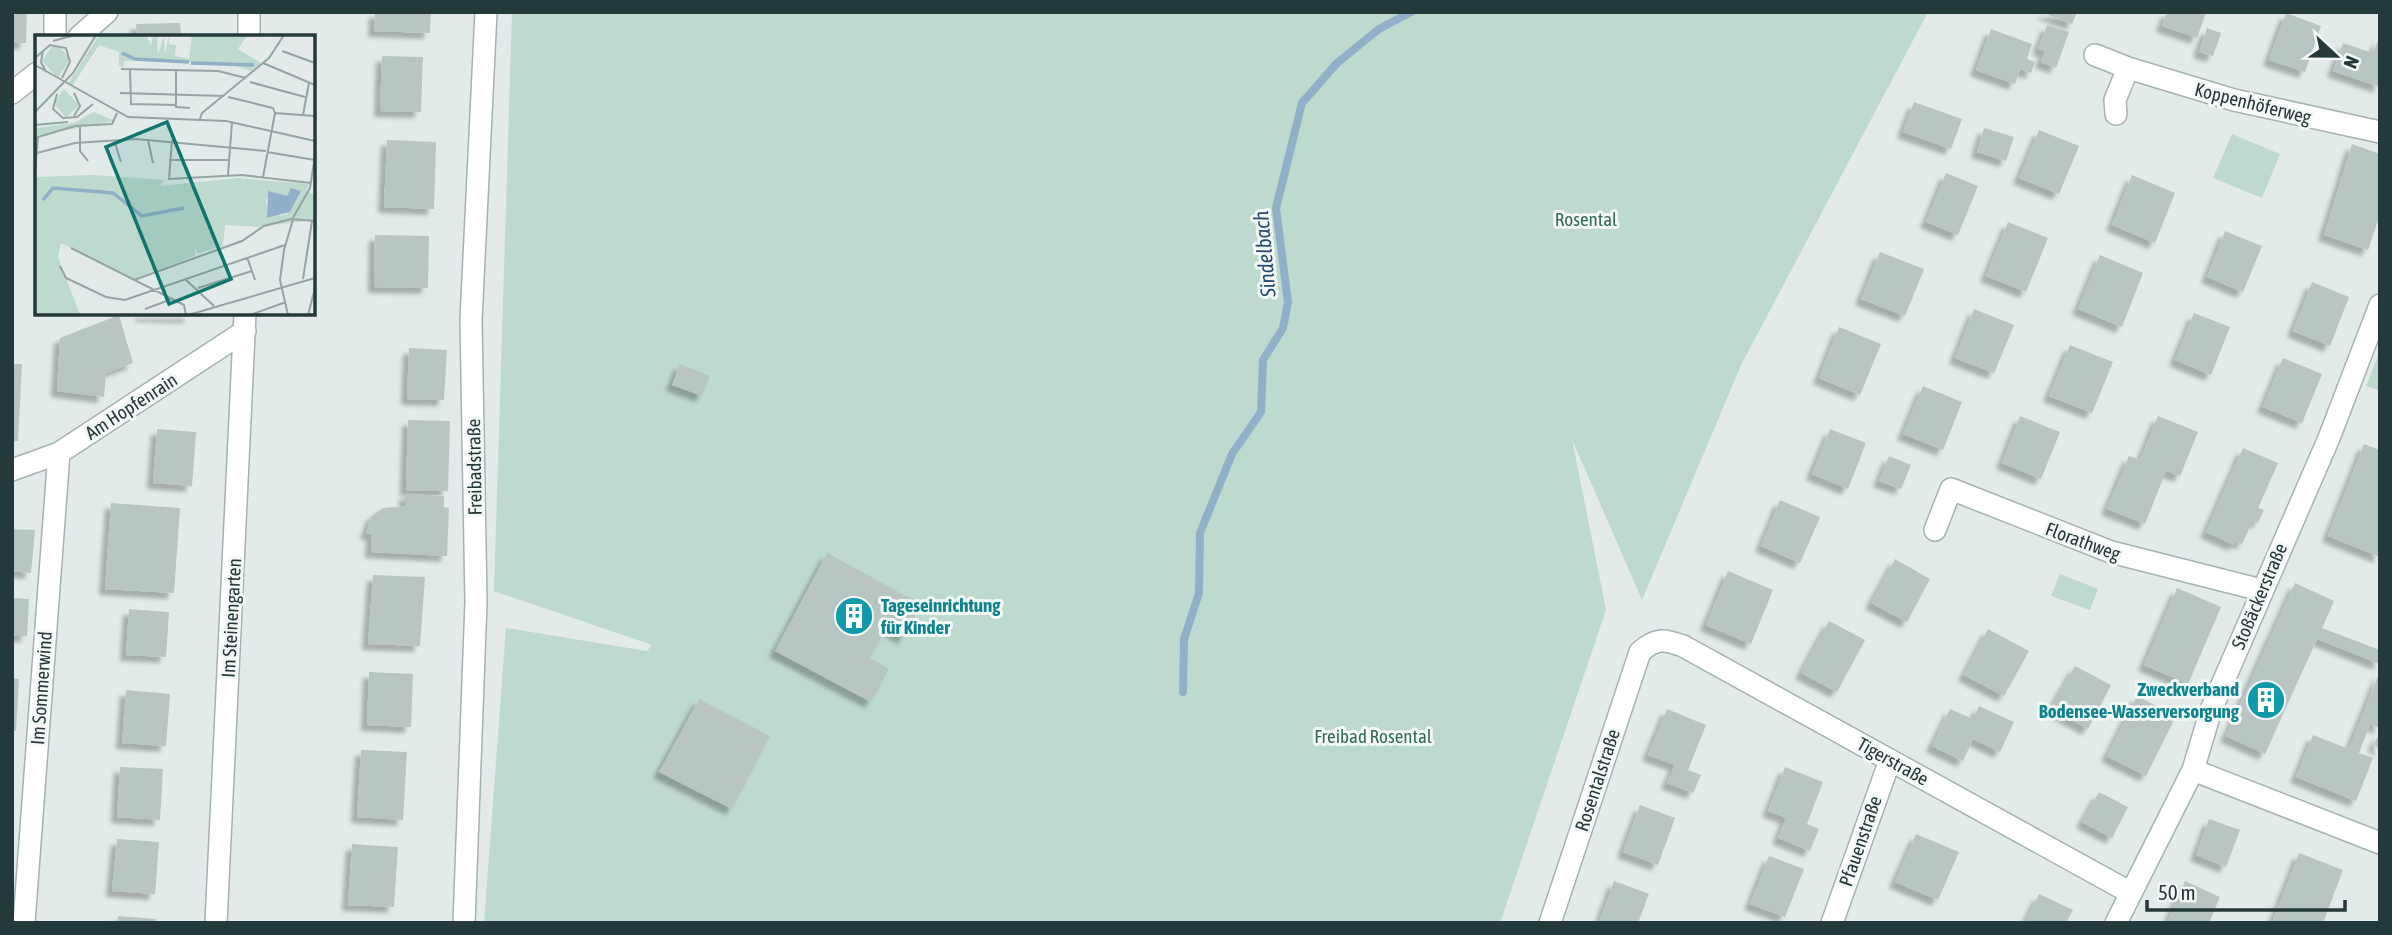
<svg xmlns="http://www.w3.org/2000/svg" width="2392" height="935" font-family="'Asap Condensed',sans-serif">
<style>
.green{fill:#bed9ce}
.lines{fill:none;stroke-linecap:round;stroke-linejoin:round}
.stream{stroke:#91afc9;stroke-width:8}
.building{fill:#b8c5c3;filter:url(#shadow)}
.minor-casing{stroke:#a5b2b2;stroke-width:24}
.minor{stroke:#fff;stroke-width:21}
.labels{text-anchor:middle;stroke-width:6;stroke-linejoin:round;paint-order:stroke}
.street-label{font-size:19px;fill:#24393a;stroke:#f3f8f7}
.park-label{font-size:19px;fill:#336c5a;stroke:#f3f8f7}
.culture-label{font-size:19px;font-weight:bold;fill:#0d838f;stroke:#f3f8f7;text-anchor:start}
.water-label{font-size:21px;font-style:italic;fill:#264c6f;stroke:#f3f8f7}
.inset-river{fill:none;stroke:#91afc9;stroke-width:3.5}
.inset-road{fill:none;stroke:#96a4a4;stroke-width:2}
.view{fill:#0f766e;fill-opacity:0.15;stroke:#0f766e;stroke-width:3.5}
.inset-edge{fill:none;stroke:#24393a;stroke-width:3.5}
</style>
<defs>
<filter id="shadow"><feDropShadow dx="-6" dy="6" stdDeviation="2" flood-color="#0004"/></filter>
</defs>
<rect width="100%" height="100%" fill="#e2ebea"/>
<!-- green -->
<path class="green" d="M512,12h1416l-187,353 -99,235 -70,-161 34,171 -106,313h-1016l22,-295 141,23 5,-6 -158,-54z
M2232,134l48,20 -18,44 -49,-20z
M2380,351v40l-14,-5z
M2060,574l38,15 -8,21 -39,-14z"/>
<g class="lines">
<!-- stream -->
<path class="stream" d="M1183,692l1,-53 15,-46 1,-60 32,-79 29,-42 2,-52 20,-32 5,-26 -12,-94 26,-105 35,-40 42,-34 32,-17"/>
</g>
<!-- building -->
<path class="building" d="M12,12h15l-1,31h-14z
M375,12h56l-1,21 -56,-2z
M2041,12h36l-5,12z
M2167,12h39l-9,26 -35,-12z
M2286,13l35,13 -16,46 -36,-12z
M180,23l1,14h-44l-1,-13z
M2047,25l22,7 -13,36 -15,-6 4,-11 -7,-2z
M2207,28l14,5 -8,23 -14,-4z
M1991,29l41,15 -5,15 8,3 -4,11 -11,-4 -5,15 -39,-14z
M2380,35v52l-47,-16 10,-28 30,10z
M382,56l41,1 -2,55 -41,-1z
M1914,102l48,17 -11,30 -48,-17z
M1984,128l30,9 -8,24 -29,-9z
M2039,130l40,16 -20,48 -40,-16z
M387,140l49,2 -2,67 -50,-2z
M2352,144l28,10v60l-12,36 -44,-15z
M1946,173l32,13 -20,49 -32,-13z
M2132,175l43,18 -20,50 -43,-18z
M2008,222l40,16 -22,54 -40,-16z
M2225,231l37,15 -19,46 -36,-15z
M375,235l54,1 -1,52 -54,-1z
M1880,252l44,17 -19,47 -44,-17z
M2100,255l43,18 -21,54 -44,-18z
M2312,282l37,15 -19,49 -37,-15z
M1974,309l40,16 -20,48 -39,-15z
M141,313h49v4l-49,-1z
M2194,313l36,14 -19,48 -36,-15z
M119,315l14,48 -27,10 -2,24 -47,-6 3,-53z
M1839,327l42,17 -21,51 -41,-17z
M2070,345l43,17 -21,51 -43,-17z
M409,348l38,2 -3,50 -37,-1z
M2283,358l39,16 -20,49 -39,-16z
M12,364h10l-4,77h-6z
M680,364l30,12 -8,20 -30,-11z
M1923,386l39,16 -19,48 -40,-16z
M2020,416l40,16 -19,47 -39,-16z
M2158,416l40,16 -18,44 -14,-5 -21,53 -38,-15 22,-53 11,4z
M408,420l42,1 -2,70 -42,-1z
M157,429l39,3 -4,54 -39,-3z
M1830,429l36,14 -18,46 -36,-15z
M2364,444l16,6v107l-52,-21z
M2243,448l35,15 -20,45 6,2 -6,13 -5,-3 -11,24 -7,-3 -1,4 -28,-13z
M1889,456l22,9 -10,24 -22,-8z
M405,494l39,2v11l5,1 -2,48 -76,-4 1,-18 -6,-1 6,-17 11,-8 22,-2z
M1780,500l40,17 -20,46 -39,-17z
M111,503l69,5 -6,85 -69,-4z
M12,529l23,1 -4,43 -19,-2z
M827,553l94,51 -17,34 -18,-10 -16,30 19,11 -18,33 -96,-51z
M1895,559l35,20 -23,43 -36,-19z
M1728,571l45,19 -22,54 -45,-19z
M373,575l52,2 -5,69 -52,-2z
M2295,583l39,18 -12,27 58,22v14l-63,-25 -52,115 -39,-18z
M2177,588l44,19 -33,77 -44,-19z
M12,598l17,1 -2,37h-15z
M129,609l40,3 -3,45 -40,-2z
M1829,621l36,19 -28,52 -36,-19z
M1988,629l41,22 -25,45 -40,-21z
M2075,666l36,19 -23,44 -37,-20z
M2380,671v57l-10,-4 -11,29 14,5 -17,43 -60,-24 17,-42 36,14z
M369,672l44,2 -2,53 -44,-2z
M12,678l7,1 -3,52h-4z
M126,690l44,4 -4,52 -44,-3z
M2137,696l39,20 -30,60 -39,-20z
M699,699l71,37 -38,73 -73,-37z
M1979,706l35,16 -14,30 -27,-13 -10,22 -31,-15 18,-37 23,10z
M1667,709l39,16 -18,45 13,5 -8,18 -26,-10 8,-18 -27,-10z
M2380,732v19l-6,-7z
M361,750l46,2 -4,68 -46,-3z
M120,767l43,2 -3,51 -43,-3z
M1785,767l38,15 -16,42 12,5 -9,22 -32,-13 8,-20 -18,-7z
M2099,792l29,15 -16,31 -30,-16z
M1640,805l35,13 -17,47 -35,-13z
M2209,819l31,11 -14,37 -30,-12z
M1916,834l43,18 -21,48 -43,-18z
M117,839l42,3 -4,52 -43,-3z
M352,844l46,3 -4,60 -46,-2z
M2299,853l44,17 -20,53h-51z
M1769,856l35,13 -19,48 -35,-13z
M1614,881l35,13 -11,29h-39z
M2185,881l35,16 -11,26h-42z
M2039,894l34,16 -7,13h-41z
M118,916l38,3v4h-39z"/>
<g class="lines">
<!-- minor casing -->
<g class="minor-casing">
<path id="minor" d="M55,37v-25
M79,37l28,-25
M249,37v-25
M2095,55l33,13
M12,93l25,-20
M2116,114l-1,-14 13,-32 106,32 146,32
M12,470l47,-17 186,-122
M1935,530l16,-41 160,63 150,38
M2193,770l187,73
M24,923l35,-470
M216,923l29,-610
M464,923l12,-321 -5,-282 15,-308
M1550,923l90,-271c16,-14 24,-13 43,-6l448,247
M1832,923l58,-163
M2116,923l77,-153 18,-60 118,-272 51,-133"/>
</g>
<!-- minor -->
<use href="#minor" class="minor"/>
</g>
<!-- icons -->
<defs>
<g id="building-disc" transform="scale(2.0125)"><circle r="9.5" fill="#0f9aa8" stroke="#f3f8f7"/><path d="M-4-6H4V6H1V3H-1V6H-4ZM-2.5-4.3h1.7v1.8h-1.7ZM.8-4.3h1.7v1.8H.8ZM-2.5-1h1.7V.8h-1.7ZM.8-1h1.7V.8H.8Z" fill="#fff"/></g>
</defs>
<g fill-rule="evenodd">
<use href="#building-disc" x="854" y="616"/>
<use href="#building-disc" x="2266" y="700"/>
</g>
<g class="labels">
<!-- street labels -->
<g class="street-label">
<text transform="translate(2253 103) rotate(14)" y="7">Koppenhöferweg</text>
<text transform="translate(131 406) rotate(-33)" y="7">Am Hopfenrain</text>
<text transform="translate(474 467) rotate(-91)" y="7">Freibadstraße</text>
<text transform="translate(2083 541) rotate(20)" y="7">Florathweg</text>
<text transform="translate(2259 596) rotate(-67)" y="7">Stoßäckerstraße</text>
<text transform="translate(231 618) rotate(-87)" y="7">Im Steinengarten</text>
<text transform="translate(41 688) rotate(-86)" y="7">Im Sommerwind</text>
<text transform="translate(1893 761) rotate(29)" y="7">Tigerstraße</text>
<text transform="translate(1597 780) rotate(-72)" y="7">Rosentalstraße</text>
<text transform="translate(1860 841) rotate(-71)" y="7">Pfauenstraße</text>
</g>
<!-- park labels -->
<g class="park-label">
<text x="1586" y="226">Rosental</text>
<text x="1373" y="743">Freibad Rosental</text>
</g>
<!-- culture labels -->
<g class="culture-label">
<text x="881" y="612">Tageseinrichtung<tspan x="881" dy="22">für Kinder</tspan></text>
<text x="2239" y="696" text-anchor="end">Zweckverband<tspan x="2239" dy="22">Bodensee-Wasserversorgung</tspan></text>
</g>
<!-- water labels -->
<g class="water-label">
<text transform="translate(1265 254) rotate(-95)" y="7">Sindelbach</text>
</g>
</g>
<!-- overview -->
<g transform="translate(35 35)">
<rect width="280" height="280" fill="#e2ebea"/>
<path d="M64,0h47l5,11 2,-11h4l1,20 6,-20 1,20 4,-20v9l7,1 -1,11 14,3 3,-24h55l-9,14 23,14 -10,8 -22,-8 -80,-3 -25,1v6l-5,-1v-14l-20,-7 -27,41 -4,-2zM17,11h7l11,13 -12,19 -16,-17zM29,54l15,16 -13,13 -12,-15zM59,77l21,9 -80,15v-8l39,-5zM57,140l73,5 -5,6 77,-8 72,6 -2,7 8,4v25l-59,7 -31,-2 -2,21 -26,8 -2,-7v9l-61,23 -73,-36 -3,14 22,58h-45v-138zM237,159l16,2h11l-11,18 -20,4 -2,-19z" fill="#bed9ce" fill-rule="evenodd"/>
<path d="M256,153l10,3 -11,21 -23,6 1,-27 19,5z" fill="#91afc9"/>
<path class="inset-river" d="M87,18l13,6 54,3M156,28l63,2M8,165l10,-12 60,5 29,23 42,-8"/>
<path class="inset-road" d="M18,6l22,-6M8,16l-2,11 5,10M247,16l33,12M0,23l15,-13 16,3 4,14 -8,16M228,28l52,22M0,30l93,52 98,4 89,20M86,34l97,2 28,7M95,35l1,34 45,1M141,36v36l14,1M215,47l55,15M39,58l6,13 -6,10M85,58l104,3M22,59l-4,15 10,9 14,-1 16,-13M193,62l45,11 2,5 40,3M0,77l38,-39 23,-38M268,80l6,-32M165,84l2,-6 67,-55 15,-23M0,90l33,-3M45,92v24l8,10M0,103l40,-12 37,-2 5,-11M79,105l7,22M113,105l5,23M137,105l-3,39 73,-4 69,8M232,117l48,8M2,118l38,-10 61,-4 130,12M134,125h59M0,138l3,-36M193,140l4,-53M228,142l12,-64M36,213l113,57 2,10M212,222l8,23M25,231l6,12 40,19 19,3 160,-55M150,244l29,27M268,244l9,-58M99,245l108,-39 22,-15 27,-7 24,2M163,253l54,-17M110,274l27,-10M153,280l127,-37M215,280l36,-13M253,280l-8,-35 4,-30 10,-34 16,-28 5,-32M273,280l7,-27"/>
<path class="view" d="M132,87l64,157 -62,25 -63,-157z"/>
<rect width="280" height="280" class="inset-edge"/>
</g>
<!-- border -->
<rect width="2392" height="935" fill="none" stroke="#24393a" stroke-width="28"/>
<!-- north arrow -->
<g transform="translate(2336 56) rotate(112)" stroke="#f3f8f7" stroke-width="5" paint-order="stroke">
<path d="M0-5L12 26L0 18L-12 26Z" fill="#24393a"/>
<text y="-10" font-size="19" font-weight="bold" text-anchor="middle" fill="#24393a">N</text>
</g>
<!-- scale -->
<path d="M2147 900v10h198v-10" fill="none" stroke="#24393a" stroke-width="3.5"/>
<text x="2158" y="900" font-size="21" fill="#24393a" stroke="#f3f8f7" stroke-width="5" paint-order="stroke">50 m</text>
</svg>
